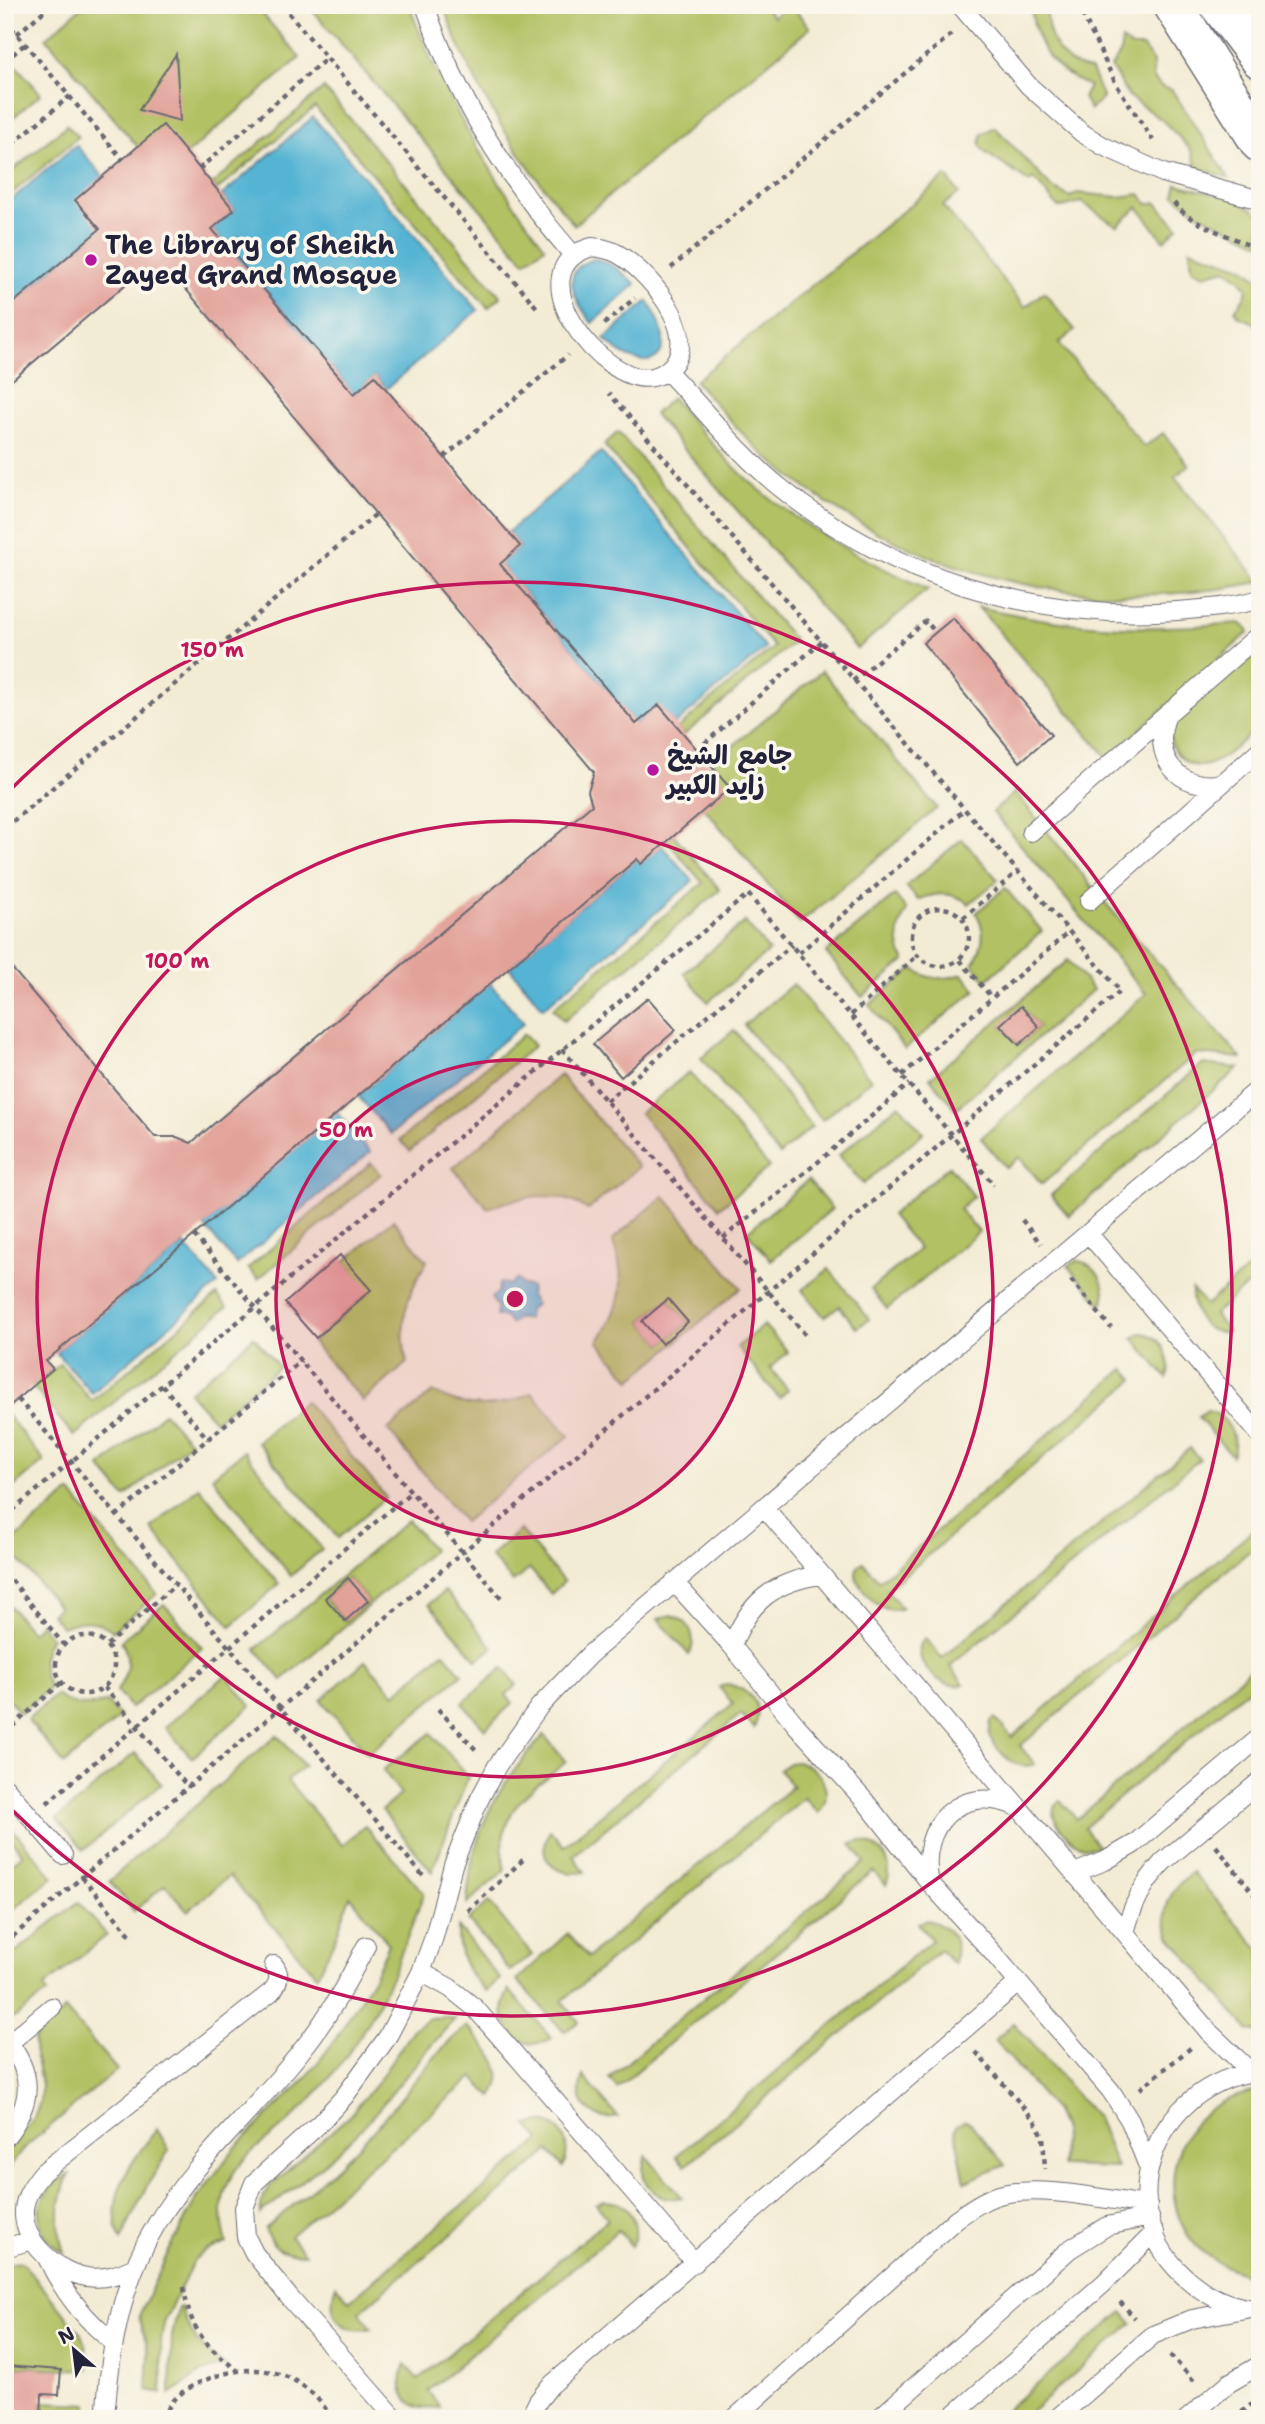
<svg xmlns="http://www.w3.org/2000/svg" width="1265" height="2424" font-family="'Shantell Sans','Playpen Sans Arabic',sans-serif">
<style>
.green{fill:#b2c163;stroke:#6a724f;stroke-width:2;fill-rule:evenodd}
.water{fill:#55b4d3;stroke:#3c6b87;stroke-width:2}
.building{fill:#e2a29a}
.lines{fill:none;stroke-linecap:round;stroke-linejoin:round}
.service-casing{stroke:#6b6971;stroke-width:20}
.tertiary-casing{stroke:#6b6971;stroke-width:41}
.trunk-casing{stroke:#6b6971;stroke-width:41}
.path{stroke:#6b6971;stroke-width:4.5;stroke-dasharray:5 5;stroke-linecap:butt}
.service{stroke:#fff;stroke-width:18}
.tertiary{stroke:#fff;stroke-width:38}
.trunk{stroke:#fff;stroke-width:38}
.ring{fill:none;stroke:#c2185b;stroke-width:3.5}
.poi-dot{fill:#b5179e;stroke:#fbf7ec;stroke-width:2.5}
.labels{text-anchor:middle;stroke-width:7;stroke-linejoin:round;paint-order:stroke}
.poi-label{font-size:26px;font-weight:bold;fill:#22223b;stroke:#fbf7ec;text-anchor:start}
.centre{fill:#c2185b;stroke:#fbf7ec;stroke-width:3.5}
.ring-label{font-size:21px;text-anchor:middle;font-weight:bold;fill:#c2185b;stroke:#fbf7ec;stroke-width:7;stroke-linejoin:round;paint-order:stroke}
</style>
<rect width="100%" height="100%" fill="#fbf7ec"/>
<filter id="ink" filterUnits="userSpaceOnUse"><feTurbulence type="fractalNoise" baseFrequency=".0143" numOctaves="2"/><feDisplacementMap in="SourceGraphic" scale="14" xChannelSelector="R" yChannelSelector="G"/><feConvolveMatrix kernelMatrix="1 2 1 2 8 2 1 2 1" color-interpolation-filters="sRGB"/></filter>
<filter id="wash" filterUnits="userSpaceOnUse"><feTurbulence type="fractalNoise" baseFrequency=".00686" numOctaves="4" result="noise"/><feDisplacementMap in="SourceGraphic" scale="28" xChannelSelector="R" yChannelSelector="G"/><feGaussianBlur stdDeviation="1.57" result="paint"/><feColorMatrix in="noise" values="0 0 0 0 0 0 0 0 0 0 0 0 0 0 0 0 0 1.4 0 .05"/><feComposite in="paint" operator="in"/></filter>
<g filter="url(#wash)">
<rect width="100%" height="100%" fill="#f3ecd5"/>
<!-- green -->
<path class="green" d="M84,5h171l45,53 -113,96 -49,-7 -92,-109z
M308,5h101c33,91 78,165 136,242l-20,15z
M443,5h320l10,12 14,-12h4l19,23 -236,197c-57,-69 -101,-135 -131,-220z
M1009,5h38c-2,31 12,60 44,65l12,28 -13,12 -7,-12 6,-12c-36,-15 -53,-39 -58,-77l-13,-3 -7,2z
M1122,40l10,7h11l10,15v16l9,9 10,3 57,88 -32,-10 -6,-18 -11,-12 -18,-18 -34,-24 -17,-29 9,-13z
M14,63l27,31 -36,30v-54z
M324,88l177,209 -13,11 -173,-201 -98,83 -5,-6z
M67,125l11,12 -73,62v-22z
M995,127l57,61 19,9 6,-4 42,4 21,-3 8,10 8,-2 22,25 -14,14 -26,-34 -21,19 -36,-24 -22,6 -25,-29 -5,3 -43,-29 -6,-8 2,-11z
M946,176l13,17 -16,13 82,101 19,-15 31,38 -16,13 85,104 19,-14 26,32 -14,12 85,105c-176,35 -345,-2 -484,-117 -30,-25 -55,-55 -81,-84z
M1177,184c27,8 62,11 83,31v28l-58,-27 -28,-21z
M1190,249l53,18 17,13v54c-7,-18 -9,-10 -22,-18l-3,-6 10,-14 2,-8 -7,-9 -14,-10 -22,6 -12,-6z
M672,398c25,28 49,58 77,83 54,47 114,80 179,108l-71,60 -203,-235z
M618,432l177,209 -111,94 -6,-7 96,-81 -170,-202z
M978,607c33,7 67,14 101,17 54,6 108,3 161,-1l8,6v4l-140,125z
M1260,645v80c-15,13 -34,35 -53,40 -18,5 -38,-13 -37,-31 0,-8 4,-14 8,-20z
M822,671l115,137 -137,115 -95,-114 5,-44z
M1015,792l93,114 133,152 -45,-4 -154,130 -23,-27 -13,11 -25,-30 165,-144 -153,-182z
M674,835l46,55 -156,131 -11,-13 150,-125 -36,-42z
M962,839l36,41 -29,24c-16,-13 -33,-12 -51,-4l-12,-14z
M1005,888l37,43 -56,50 -13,-17c10,-17 14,-33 3,-51z
M895,895l12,15c-10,17 -12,33 -2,51l-43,36 -36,-44z
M745,922l24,29 -61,51 -24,-29z
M1068,960l25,30 -137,119 -26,-31zM1021,1007l18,20 -20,18 -18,-20z
M913,968c15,13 31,12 49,6l14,16 -71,59 -36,-44z
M793,984l78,96 -49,40 -78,-95z
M734,1030l78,97 -33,28 -78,-97z
M524,1034l10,12 -124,105 -10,-11z
M1202,1064l37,4 -170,148 -18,-21z
M689,1072l80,95 -50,41 -79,-95z
M560,1075l79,92 -51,43c-32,-22 -66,-14 -100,-2l-35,-40z
M899,1104l24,29 -60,51 -24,-29z
M371,1163l10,11 -123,105 -10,-11z
M949,1166l25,30 -15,13 20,23 -92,77 -16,-20 48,-40 -28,-34z
M808,1180l24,29 -61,51 -24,-28z
M664,1196l77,92 -110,92 -33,-38c24,-36 30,-61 14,-102zM668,1299l20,23 -26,22 -20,-23z
M393,1220l34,41c-21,35 -29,61 -20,102l-44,38 -51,-59 58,-51 -25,-30z
M1260,1258v16l-46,40 14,17c-23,7 -38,-21 -36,-41l14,15z
M1076,1261c20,0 34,27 26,44l-34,-39z
M829,1269l40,50 -12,9 -18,-22 -15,11 -22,-27z
M217,1295l10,12 -153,129 -42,-50 28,-22 32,37z
M764,1325l24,27 -18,16 18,22 -9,8 -42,-51z
M1141,1333c21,1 32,27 26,45l-34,-40z
M254,1337l25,30 -64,54 -26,-29z
M1124,1369l10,11 -247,210 15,18c-21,8 -35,-12 -45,-28 -2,-8 -1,-13 6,-18l16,19z
M433,1392c34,19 65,17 99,1l37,43 -105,86 -76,-92z
M305,1401l81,96 -48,41 -81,-96z
M1207,1411c20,3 32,27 25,45l-34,-39z
M5,1412l39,49 -39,33z
M164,1413l26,29 -65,55 -25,-30z
M1190,1448l10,11 -250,207 14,18c-22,9 -58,-27 -39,-46l17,20z
M244,1451l78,98 -31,27 -79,-99z
M199,1487l80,97 -48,42 -80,-98z
M70,1492l87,102 -44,37c-17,-13 -33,-11 -51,-4l-11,-13 8,-7 -52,-61z
M408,1520l25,30 -151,130 -26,-31zM348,1578l20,23 -23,20 -20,-23z
M1257,1526l3,3v13l-240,204 15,18c-21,8 -36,-12 -46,-28l2,-15 4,-3 17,19z
M520,1530l44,52 -13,12 -21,-25 -17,13 -23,-26z
M445,1591l48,56 -16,13 -48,-56z
M5,1600l26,32 10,-8 10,13c-10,18 -12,33 -1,51l-30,25 -15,-18z
M164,1604l38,44 -71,60 -14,-17c10,-16 15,-32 4,-50z
M671,1615c19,5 27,22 18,40l-31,-36z
M443,1652l19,22 -94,80 -47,-54 44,-39 30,33z
M1260,1661v18l-176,149 15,18c-20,8 -35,-12 -45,-28 -2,-8 0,-13 6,-18l17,19z
M503,1668l14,17 -11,10 7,8 -28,26 -23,-26z
M226,1675l25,31 -59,52 -27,-31z
M728,1684c22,6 37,21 26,44l-13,-14 -168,142 12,16c-29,6 -52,-14 -35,-42l14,16 169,-142 -14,-17z
M56,1695c17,12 32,13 51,7l13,15 -56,47 -37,-45z
M431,1733l37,44 -36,95 -50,-62 19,-16 -18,-24z
M277,1735l27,31 -17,14 55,65 23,-19 59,67c-25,70 -52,137 -101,193 -11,12 -22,24 -34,35 -21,20 -47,33 -60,60 -10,21 -8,40 -2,62l-22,8 -10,8 -30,60 -4,21 1,53 -15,-3 2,-37 -10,-37 28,-61 28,-54 39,-52 72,-71 29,-38 40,-65 14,-31 -39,-48 -14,41 -19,39 -88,-100 -41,35 -23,-26 -31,26 -25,-30z
M544,1735l22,27c-40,33 -73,50 -61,108l-38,34c4,-74 28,-115 77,-169z
M135,1753l26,31 -77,66 -27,-31z
M797,1762c24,5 39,31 21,51l-14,-15 -242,203 17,21 -15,10 -47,-52 50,-46 21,23 205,-171 -14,-16 10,-7z
M5,1820l48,57 -48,39v-47l18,-15 -18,-21z
M860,1841c23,4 35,23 26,44l-13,-14 -256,217 -8,-10 256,-216 -14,-18z
M1192,1872l68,78v82l-12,-2 -77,-92c-13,-28 -1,-48 21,-66z
M78,1902l29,33 -63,52 3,6 -30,23 -3,2 -8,-2 -1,-59 8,-7 3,2z
M489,1902l43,53 -22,16 -42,-51z
M927,1920c23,6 36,21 26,44l-13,-14 -255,216 -9,-10 256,-216 -14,-17z
M458,1927l42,52 -14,12c-20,-18 -29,-36 -28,-64z
M509,1990l43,48c-33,20 -61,-19 -43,-48z
M65,2009l52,61 -93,78 -19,26c0,-5 -1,-11 0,-16 3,-16 27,-32 33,-50 10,-28 -8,-50 -3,-70z
M443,2017l12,2c-35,36 -63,78 -99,115 -29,30 -63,54 -96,80l3,-18 7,-10 80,-71 27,-32 37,-55 16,-10z
M1014,2023l83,95 20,50 -55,-2 1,-36 -8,-19 -60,-71z
M467,2026c18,22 46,42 25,71l-19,-20 -183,159 15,18c-20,1 -34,-6 -40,-25 37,-32 75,-62 108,-98 32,-35 57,-75 94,-105z
M583,2076l35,41c-26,7 -46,-17 -35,-41z
M1260,2090v186l-4,1c-19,-6 -37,-11 -53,-25 -41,-34 -39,-106 2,-139 17,-14 35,-18 55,-23z
M965,2121l4,1 36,43 -40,17 -10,-52 1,-4z
M542,2122c23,3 29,26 21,45l-14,-16 -190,161 12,16c-31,8 -46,-16 -35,-43l13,16 191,-161 -13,-15z
M157,2129l12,21 -22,36 -26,54c-18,-42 10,-78 36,-111z
M646,2156l36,41c-26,7 -47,-17 -36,-41z
M69,2174c-12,27 -13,51 -5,79 -37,-22 -31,-60 5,-79z
M603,2201c26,-1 38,22 29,45l-14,-16 -190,161 12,16c-31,8 -46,-16 -35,-43l13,16 190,-161 -12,-15z
M22,2262l59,72 5,13 2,23 -83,-4 2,-63 -2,-1v-38z
M181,2307c8,27 21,45 45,59l-24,6 -32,22 2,-58 6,-28z
M1123,2312l9,11 -109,96h-28z
M42,2402l46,2 -1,15h-46z"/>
<!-- water -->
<path class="water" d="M313,117l165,193 -92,79 -11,-13 -21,18 -142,-165 22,-19 -12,-15z
M76,145l27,31 -3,53 -95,81v-105z
M594,259c17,3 29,14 42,25l-44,39c-16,-21 -36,-53 2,-64z
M648,301c36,55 2,82 -44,38z
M601,452l165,196 -91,76 -17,-19 -22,19 -136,-160 20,-18 -12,-14z
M662,846l31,35 -150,127 -34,-41 128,-108 4,4z
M490,983l34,40 -133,111 -33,-38z
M337,1113l33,39 -133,112 -33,-38z
M184,1244l34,40 -126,109 -36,-41z
M517,1279l5,6 9,2 -1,9 6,8 -7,6 -1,9 -10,-1 -8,6 -5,-7 -9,-1 1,-9 -6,-9 7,-5 1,-10 11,1z"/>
<g id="blocks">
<!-- building -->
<path class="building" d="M176,54l4,67 -41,-11z
M163,125l71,85 -22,19 142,165 21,-18 69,81 76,89 -20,18 136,160 23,-19 71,83 -89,76 -4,-5 -591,502 7,8 -48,41v-450l150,177h22l14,6 401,-338 -4,-14 6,-19 -415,-491 -21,3 -20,-10 -133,112v-76l95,-81 -25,-29z
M953,618l98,117 -31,27 -97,-119z
M648,998l28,32 -55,47 -28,-33z
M1021,1006l18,21 -20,18 -19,-20z
M340,1255l31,35 -55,48 -31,-35z
M668,1299l20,23 -26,22 -20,-23z
M348,1578l20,23 -23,20 -20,-23z
M5,2366l56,4 -2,25 -17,-1 -1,25h-36z"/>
</g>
</g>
<g filter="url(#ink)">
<use href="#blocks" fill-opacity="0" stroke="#6b6971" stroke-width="2"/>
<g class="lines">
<!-- service casing -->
<g class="service-casing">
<path id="service" d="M425,5c31,94 84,176 148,250
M960,5l69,81 53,47 21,13 60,27 97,27
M592,247c10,1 17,2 26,7 28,16 75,70 59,104 -4,9 -14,17 -24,19 -50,11 -141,-108 -61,-130z
M667,371c37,38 69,80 110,114 111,91 257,136 399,126 28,-2 57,-4 84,-12
M1167,715c-17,41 12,77 55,68
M1031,832l229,-198
M1089,901l171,-151
M1088,1233l172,202
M764,1507l445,525 42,40
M674,1582l58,64 64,79 69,76 65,82 63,70 118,138 19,30 19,48
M732,1646c16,-43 42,-65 89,-71
M5,1787l58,68
M1074,1873l31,-12 29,-17 126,-107
M930,1883c-13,-57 31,-102 87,-76
M1125,1933c7,-28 18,-49 38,-71l97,-81
M421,1972l29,16 25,20 220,255
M5,2038c30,36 28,65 0,100
M9,2043l43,-36
M1260,2071c-106,12 -156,142 -69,211 19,16 43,26 69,27
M5,2248l27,-8
M47,2258c16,34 37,61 66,84
M135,2267c-15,7 -31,13 -48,10 -29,-4 -65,-35 -63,-67 1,-15 10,-27 19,-38l228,-180c8,-8 10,-18 3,-27
M105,2419c5,-68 15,-135 51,-194 39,-66 99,-114 146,-175 26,-32 45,-67 64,-104
M396,2419l-107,-122 -35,-44 -8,-16 -2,-29 10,-25 65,-59 25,-27 43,-59 34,-66 13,-35 19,-72 27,-67 17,-32 42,-59 51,-53 670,-566
M529,2419l9,-18 12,-15 468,-403
M734,2419l222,-200c15,-10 29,-21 47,-25 41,-9 103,6 145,11
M878,2419l192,-170 37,-23 43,-9
M949,2419l154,-135 52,-52
M1056,2419l97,-84 39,-16 53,-10
M1187,2419l42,-36 31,-18"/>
</g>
<!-- tertiary casing -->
<g class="tertiary-casing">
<path id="tertiary" d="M1173,5l87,138"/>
</g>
<!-- trunk casing -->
<g class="trunk-casing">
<path id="trunk" d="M1219,5l41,54"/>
</g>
<!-- path -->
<path class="path" d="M282,5l256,304
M1078,5l38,79 38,58
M5,20l118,140
M17,34l34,-29
M5,61l20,-17
M5,150l65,-54
M199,169l128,-111
M1174,203c21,26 59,31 86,49
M671,268l281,-234
M604,324l31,-26
M444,457l124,-102
M853,681l73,-60 9,11
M697,750l125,-109
M5,828l371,-314
M911 937a29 29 0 1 1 58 0a29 29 0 1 1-58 0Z
M963,918l55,-47
M799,953l166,-144
M960,960l32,38
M851,1015l66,-59
M562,1049l246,289
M902,1075l167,-143
M606,1101l186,-156
M1022,1220l19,24
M194,1235l308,364
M723,1238l95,-76 91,-78
M1071,1280l40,48
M162,1385l46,54
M18,1399l407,479
M116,1516l185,-155
M5,1517l743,-623 246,291
M5,1572l58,72
M56 1665a29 29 0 1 1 58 0a29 29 0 1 1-58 0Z
M107,1645l68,-60
M104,1687l84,100
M438,1709l40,43
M5,1733l56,-50
M47,1803l365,-312
M1216,1846l44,56
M82,1877l51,61
M468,1911l57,-53
M5,1943l1115,-952 -511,-598
M976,2052l59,69 8,15 2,33
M1140,2089l53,-43
M184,2287c5,41 21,59 53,83
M1120,2302l15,16
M1170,2355l25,27
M164,2419c5,-19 20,-30 37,-37 51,-23 102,-14 131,37
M1234,2419l26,-22"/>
<!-- service -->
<use href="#service" class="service"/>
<!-- tertiary -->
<use href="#tertiary" class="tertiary"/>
<!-- trunk -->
<use href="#trunk" class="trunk"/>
</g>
</g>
<!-- distance rings -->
<circle cx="515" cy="1299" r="239" fill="#c2185b" fill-opacity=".12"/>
<g class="ring">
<circle cx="515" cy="1299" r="239"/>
<circle cx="515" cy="1299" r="478"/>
<path d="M8 792A717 717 0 1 1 8 1806"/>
</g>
<!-- markers -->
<g class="poi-dot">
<circle cx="91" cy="260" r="7"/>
<circle cx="653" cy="770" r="7"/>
</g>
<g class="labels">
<!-- poi labels -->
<g class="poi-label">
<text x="105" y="254">The Library of Sheikh<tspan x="105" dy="30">Zayed Grand Mosque</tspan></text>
<text x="667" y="764">جامع الشيخ<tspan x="667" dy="30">زايد الكبير</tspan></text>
</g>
</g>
<circle cx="515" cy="1299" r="10" class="centre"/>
<g class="ring-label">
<text x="212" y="657">150 m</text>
<text x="177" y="968">100 m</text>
<text x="346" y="1137">50 m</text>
</g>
<!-- margin -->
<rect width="1265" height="2424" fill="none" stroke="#fbf7ec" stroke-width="28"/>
<!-- north arrow -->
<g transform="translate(74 2350) rotate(332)" stroke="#fbf7ec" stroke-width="5" paint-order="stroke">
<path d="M0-5L12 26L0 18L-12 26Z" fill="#22223b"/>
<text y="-10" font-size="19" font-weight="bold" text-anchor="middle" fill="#22223b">N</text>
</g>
</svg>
